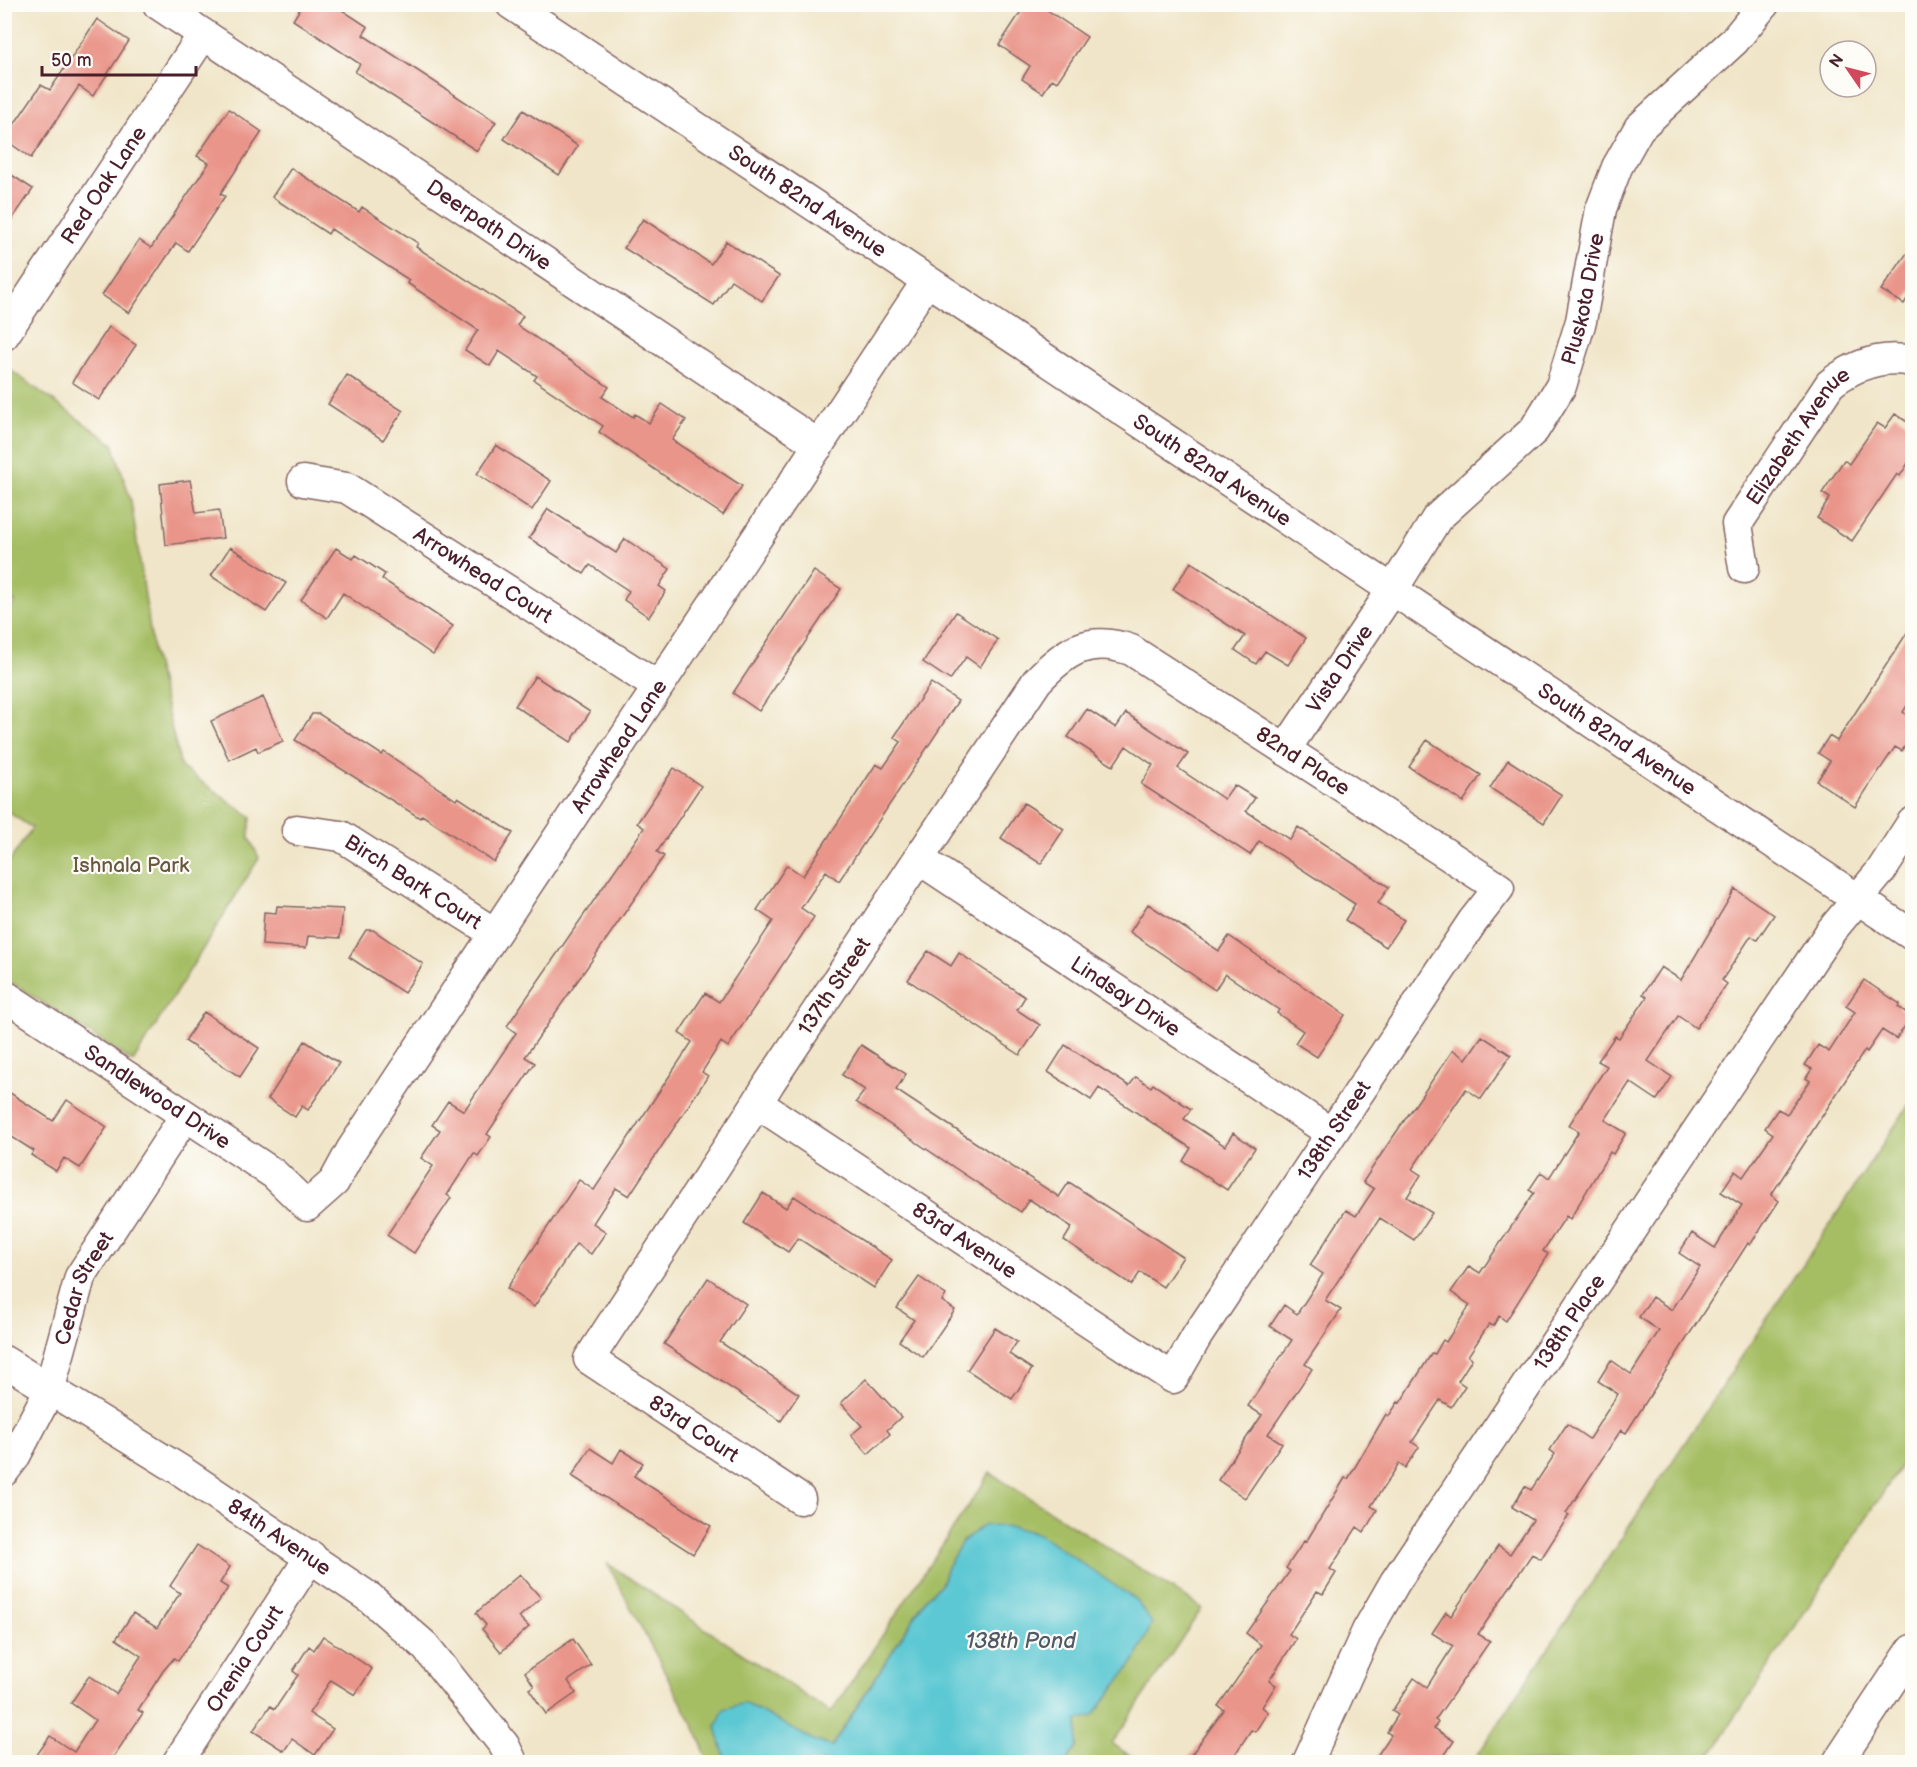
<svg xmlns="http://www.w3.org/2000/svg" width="1917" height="1767" font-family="'Balsamiq Sans',sans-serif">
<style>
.green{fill:#a5be63;stroke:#786e47;stroke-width:1.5}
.water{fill:#5cc8d3;stroke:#53747f;stroke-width:1.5}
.building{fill:#ea958a}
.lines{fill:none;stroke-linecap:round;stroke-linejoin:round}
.minor-casing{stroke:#846462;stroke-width:33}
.minor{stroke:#fff;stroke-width:30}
.labels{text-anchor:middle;stroke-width:4.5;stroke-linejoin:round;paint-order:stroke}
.street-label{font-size:21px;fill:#4a1f2b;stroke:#fdfcf7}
.park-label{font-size:21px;fill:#6a573f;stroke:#fdfcf7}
.water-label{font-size:22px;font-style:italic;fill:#505a66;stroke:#fdfcf7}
</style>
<rect width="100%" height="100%" fill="#fdfcf7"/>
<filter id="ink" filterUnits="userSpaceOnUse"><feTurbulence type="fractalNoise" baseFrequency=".0167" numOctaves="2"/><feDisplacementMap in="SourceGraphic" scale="12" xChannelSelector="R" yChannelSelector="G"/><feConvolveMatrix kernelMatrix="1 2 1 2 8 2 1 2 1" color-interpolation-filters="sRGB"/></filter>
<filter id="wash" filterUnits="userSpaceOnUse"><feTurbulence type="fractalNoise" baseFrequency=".008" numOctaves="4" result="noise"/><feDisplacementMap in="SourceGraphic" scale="24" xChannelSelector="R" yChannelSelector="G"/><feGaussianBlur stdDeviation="1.35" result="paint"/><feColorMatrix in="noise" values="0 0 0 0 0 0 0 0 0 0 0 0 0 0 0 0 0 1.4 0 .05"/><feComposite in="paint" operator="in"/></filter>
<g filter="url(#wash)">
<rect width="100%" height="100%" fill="#f0e5c8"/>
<!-- green -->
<path class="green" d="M5,366l108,78 18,57 23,156 27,110 70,50 -2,20 10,21 -126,204 -128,-84v-110l27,-40 -27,-18 -1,-192 11,-16 -10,-7z
M1912,1100v349l-206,313h-233z
M990,1473l212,135 -90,136 28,18h-74l11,-16 1,-26 -131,-153 -6,18 -14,12 -95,149 -17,-5 -99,-15 10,36h-18l-10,-28 -91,-171 224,150z"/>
<!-- water -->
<path class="water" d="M984,1525l29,2 26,7 97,66 16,23 -15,34 -44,59 -15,4 -1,26 -11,16h-340l-10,-35 8,-18 21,-6 70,38 17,5 95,-149 14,-12 6,-18 15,-25z"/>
<g id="blocks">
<!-- building -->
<path class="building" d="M303,4h30l35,23 -5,8 133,87 -19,29 -122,-79 5,-8 -67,-44z
M1026,4h12l49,33 -30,45 -5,-3 -9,14 -21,-14 8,-13 -31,-21z
M97,19l32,22 -36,55 -14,-10 -48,72 -27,-19 37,-54 9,5z
M229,109l33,23 -42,62 5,2 -37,55 -12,-8 -47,70 -27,-18 37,-55 12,8 58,-85 -12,-7z
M523,110l55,36 -19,29 -55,-36z
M291,168l68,44 3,-5 56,36 -2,4 107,69 -6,9 92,62 -7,10 31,20 2,-3 14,9 13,-19 24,16 -14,20 70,46 -19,29 -124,-83 4,-6 -69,-46 3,-4 -38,-25 -9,15 -25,-16 13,-20 -71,-47 2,-3 -78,-51 -3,5 -56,-37z
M4,170l29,19 -29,42z
M643,219l68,45 15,-23 53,35 -17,25 -31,-21 -17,25 -90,-57z
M1912,246v45l-8,13 -23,-14z
M109,327l27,18 -37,55 -27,-18z
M347,375l56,36 -20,29 -55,-36z
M1895,414l17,11v32l-12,19 -3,-2 -45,67 -35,-23 13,-20 -8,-5 22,-33 5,4 28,-41 8,5z
M496,445l55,36 -19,29 -55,-36z
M190,480l6,33 23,-3 4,28 -57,7 -6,-61z
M548,509l68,44 9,-14 45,30 -11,17 7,5 -17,26 -25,-17 5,-9 -39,-26 -6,9 -55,-36z
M230,547l56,36 -20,29 -55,-36z
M336,548l17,11 3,-4 29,19 -3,5 71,47 -20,29 -90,-62 -16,25 -26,-18z
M1191,562l115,76 -18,27 -23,-14 -9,13 -21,-14 10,-14 -72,-47z
M814,571l27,18 -82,122 -26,-18z
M956,612l42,28 -18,27 -14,-10 -16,23 -27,-18z
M1912,625v73l-9,14 9,7v16l-10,16 -7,-4 -40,60 -38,-26 13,-20 -12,-8 11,-17 8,5z
M535,676l55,36 -19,30 -56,-36z
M931,683l27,18 -119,180 -13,-10 -25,37 13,9 -86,130 -7,-5 -19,30 6,4 -79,120 -13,-8 -23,35 13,9 -15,22 -15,-10 -42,63 -27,-19 72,-108 15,10 98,-148 -13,-9 26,-40 14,9 54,-81 -16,-11 30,-45 16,11 73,-112 7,4 18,-26 -7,-5z
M263,697l20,44 -25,11 -2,-5 -27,13 -18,-39z
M1087,709l29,19 10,-15 62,41 -10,14 46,31 10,-14 21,13 -9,13 44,29 8,-13 91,60 -11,16 26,17 -18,27 -41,-27 10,-16 -96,-63 -9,14 -109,-71 12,-19 -27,-19 -13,20 -45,-29z
M312,714h7l63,41 2,-3 72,48 2,-3 55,36 -19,29 -72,-47 -2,3 -125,-78z
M1427,740l54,35 -18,27 -54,-35z
M1508,760l54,35 -18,28 -54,-35z
M674,768l27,18 -44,66 7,4 -139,201 10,6 -48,71 4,3 -13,19 -4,-3 -27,42 4,3 -37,55 -27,-18 46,-69 -12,-8 19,-28 -8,-5 16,-24 16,10 52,-78 -9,-7 137,-198 -7,-5z
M1024,803l40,26 -23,35 -40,-26z
M1735,889l39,26 -17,25 -6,-4 -29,44 5,4 -31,44 -18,-12 -30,45 24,16 -15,23 -27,-18 -25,38 21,13 -13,21 -3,-2 -40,67 -4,-3 -23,35 5,3 -42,67 -7,-5 -6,10 -4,-2 -21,32 4,3 -14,22 7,5 -14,21 -11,-7 -28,42 7,5 -14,21 -6,-4 -28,42 6,4 -13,22 -7,-5 -27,42 6,4 -13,21 -6,-3 -28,43 7,5 -27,42 7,4 -14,22 6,5 -13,20 -4,-2 -21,32h-44l38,-52 -6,-4 43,-61 -15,-12 44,-62 -4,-3 18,-27 2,1 39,-64 3,1 38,-65 3,2 9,-14 2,1 32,-50 3,1 8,-14 3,2 24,-37 -19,-13 18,-26 11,7 54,-80 -5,-3 12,-18 8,6 30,-47 -10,-6 38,-59 -9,-5 17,-25 4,2 28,-41 -4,-3 18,-27 20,13z
M1148,904l71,47 10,-15 116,79 -28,42 -22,-14 8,-12 -26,-18 2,-3 -54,-36 -10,16 -85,-58z
M277,906l66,3 -3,29 -32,-2 -2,12 -44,-3 2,-33 12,1z
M366,930h7l50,34 -19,29 -55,-36z
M928,951l23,15 8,-13 66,44 -8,13 23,15 -20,30 -112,-75z
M1864,980l36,24 -2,3 14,9 -16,23 -14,-9 -15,22 -2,-2 -94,145 8,6 -29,44 -2,-2 -122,190 -5,-3 -55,83 3,2 -28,44 -9,-5 -54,80 12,7 -55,79 3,2 -4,6 20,13 -14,21h-67l18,-27 -4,-3 11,-17 -6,-4 22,-33 13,9 26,-41 -21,-13 14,-21 5,4 47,-70 12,8 23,-34 -21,-13 13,-21 6,4 24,-36 -5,-4 17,-26 22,15 29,-45 -20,-13 13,-21 20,14 28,-43 -20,-14 13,-20 20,13 28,-43 -21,-14 13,-20 23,15 27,-43 -21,-13 14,-21 8,6 30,-43 -8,-6 13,-19 9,5 23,-33 -4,-3 6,-9 -7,-4 13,-20 11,7 26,-40 -9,-6z
M204,1012l55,36 -19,29 -55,-36z
M1482,1036l29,19 -30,44 -15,-10 -54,80 9,6 -14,22 25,16 -18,27 -34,-22 -55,82 16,10 -36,54 7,5 -44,65 14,9 -37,55 -27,-18 44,-65 -14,-9 44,-66 -22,-14 14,-21 13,9 26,-40 -13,-9 36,-55 10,6 18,-27 -11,-7 21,-32 69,-100 13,9z
M305,1041l34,22 -31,47 -6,-4 -7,11 -27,-18z
M861,1045l45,29 -10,16 74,49 89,58 10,-15 114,75 -20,30 -23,-15 -8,13 -68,-45 8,-13 -43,-28 -8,13 -165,-110 9,-12 -23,-15z
M1065,1045l64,41 7,-9 15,10 2,-3 38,25 -7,10 41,27 8,-13 22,15 -28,42 -44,-29 8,-13 -92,-60 -8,12 -43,-28z
M4,1089l49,32 14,-21 40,27 -27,41 -16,-10 -8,13 -25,-16 3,-4 -30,-19z
M763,1193l23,15 8,-12 98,64 -18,28 -76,-50 -10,14 -44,-29z
M919,1277l27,18 -4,6 13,9 -32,47 -24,-16 15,-21 -17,-12z
M708,1278l38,26 -26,38 79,52 -18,27 -117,-77z
M995,1328l22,14 -8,12 23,15 -20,30 -45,-29z
M866,1379l35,38 -14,13 3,4 -22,20 -17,-19 11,-9 -21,-23z
M590,1448l23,15 8,-14 22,14 -9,13 77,50 -18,28 -121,-78z
M197,1545l33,22 -10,16 8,5 -50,73 -4,-3 -11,13 -25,39 5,3 -33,49h-78l18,-26 24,16 21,-32 -24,-17 18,-27 27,18 25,-38 -25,-17 17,-26 24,15 23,-35 -10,-7z
M520,1574l21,24 -22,19 10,10 -28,25 -19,-23 4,-4 -10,-12z
M323,1636l49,33 -17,26 -24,-15 -22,33 24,16 -18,26 -23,-16 -8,12 -31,-20 17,-25 5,3 23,-34 -5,-4 16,-25 5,4z
M573,1639l18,26 -23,16 8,12 -30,21 -17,-25 5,-3 -9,-14z"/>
</g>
</g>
<g filter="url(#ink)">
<use href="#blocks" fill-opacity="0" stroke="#846462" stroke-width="1.5"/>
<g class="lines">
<!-- minor casing -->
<g class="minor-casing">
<g id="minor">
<path id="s1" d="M158,4l661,441"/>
<path id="s2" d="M511,4l1401,931"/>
<path id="s3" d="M4,335l199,-300"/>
<path id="s4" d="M303,481l44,7 310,198"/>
<path id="s5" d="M1744,568l-7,-44 93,-140c24,-19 51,-29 82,-23"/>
<path id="s6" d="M1285,750l108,-161 44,-71 97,-88 27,-44 20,-65 20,-112 16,-42 22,-39 95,-87 30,-37"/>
<path id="s7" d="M297,830l44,6 153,97"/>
<path id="s8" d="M919,859l412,274"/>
<path id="s9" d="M4,995l270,179 33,32 27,-24 18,-33 575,-868"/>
<path id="s10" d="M757,1103l416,275 24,-42 276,-415 26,-33 -368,-238c-42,-15 -66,1 -94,31l-267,401 -13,21 -168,256 211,140"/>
<path id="s11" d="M4,1361l176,109 190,128 55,48 79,99 8,17"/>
<path id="s12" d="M4,1471l10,-13 35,-67 31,-114 105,-161"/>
<path id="s13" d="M178,1762l133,-206"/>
<path id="s14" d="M1308,1762l59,-131 28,-49 436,-651 50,-60 31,-48"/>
<path d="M1838,1762l74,-112"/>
</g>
</g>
<!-- minor -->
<use href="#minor" class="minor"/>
</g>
</g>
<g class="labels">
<!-- street labels -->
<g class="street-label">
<text dy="7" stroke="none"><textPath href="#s3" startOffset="180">Red Oak Lane</textPath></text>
<text dy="7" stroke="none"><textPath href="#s2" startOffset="356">South 82nd Avenue</textPath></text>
<text dy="7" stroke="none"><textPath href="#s1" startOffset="398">Deerpath Drive</textPath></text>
<text dy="7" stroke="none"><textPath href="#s6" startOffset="550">Pluskota Drive</textPath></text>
<text dy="7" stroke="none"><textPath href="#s5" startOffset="152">Elizabeth Avenue</textPath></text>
<text dy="7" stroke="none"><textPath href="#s2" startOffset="842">South 82nd Avenue</textPath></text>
<text dy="7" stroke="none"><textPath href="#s4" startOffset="206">Arrowhead Court</textPath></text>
<text dy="7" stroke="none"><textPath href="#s6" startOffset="98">Vista Drive</textPath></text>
<text dy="7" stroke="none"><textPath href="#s2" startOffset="1328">South 82nd Avenue</textPath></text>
<text dy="7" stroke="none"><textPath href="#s9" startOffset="927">Arrowhead Lane</textPath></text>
<text transform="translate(1303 761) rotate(33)" y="7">82nd Place</text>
<text dy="7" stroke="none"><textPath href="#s7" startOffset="130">Birch Bark Court</textPath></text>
<text transform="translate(834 986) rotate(-56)" y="7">137th Street</text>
<text dy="7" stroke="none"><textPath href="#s8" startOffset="248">Lindsay Drive</textPath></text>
<text dy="7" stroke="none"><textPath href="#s9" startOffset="184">Sandlewood Drive</textPath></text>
<text dy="7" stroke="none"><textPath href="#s10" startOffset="794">138th Street</textPath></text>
<text dy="7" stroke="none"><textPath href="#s10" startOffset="249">83rd Avenue</textPath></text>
<text dy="7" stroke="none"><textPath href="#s12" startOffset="201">Cedar Street</textPath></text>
<text dy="7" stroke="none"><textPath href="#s14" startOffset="513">138th Place</textPath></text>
<text dy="7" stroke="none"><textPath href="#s10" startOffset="2571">83rd Court</textPath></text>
<text dy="7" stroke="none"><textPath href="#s11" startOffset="327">84th Avenue</textPath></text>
<text dy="7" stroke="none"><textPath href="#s13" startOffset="123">Orenia Court</textPath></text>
</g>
<!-- park labels -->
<g class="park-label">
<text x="131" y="872">Ishnala Park</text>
</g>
<!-- water labels -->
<g class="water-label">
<text x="1021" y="1648">138th Pond</text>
</g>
</g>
<!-- margin -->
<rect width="1917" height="1767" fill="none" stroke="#fdfcf7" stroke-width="24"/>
<!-- north arrow -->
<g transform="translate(1848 69) rotate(305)"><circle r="28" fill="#fdfcf7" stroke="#b5a4a5" stroke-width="1.5"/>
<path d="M0-4.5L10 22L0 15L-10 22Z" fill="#d1495b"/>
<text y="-9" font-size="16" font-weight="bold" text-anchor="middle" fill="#4a1f2b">N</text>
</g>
<!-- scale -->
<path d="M42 66v9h154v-9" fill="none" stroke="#4a1f2b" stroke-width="3"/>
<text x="51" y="66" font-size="18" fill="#4a1f2b" stroke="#fdfcf7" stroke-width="4.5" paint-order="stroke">50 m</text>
</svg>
